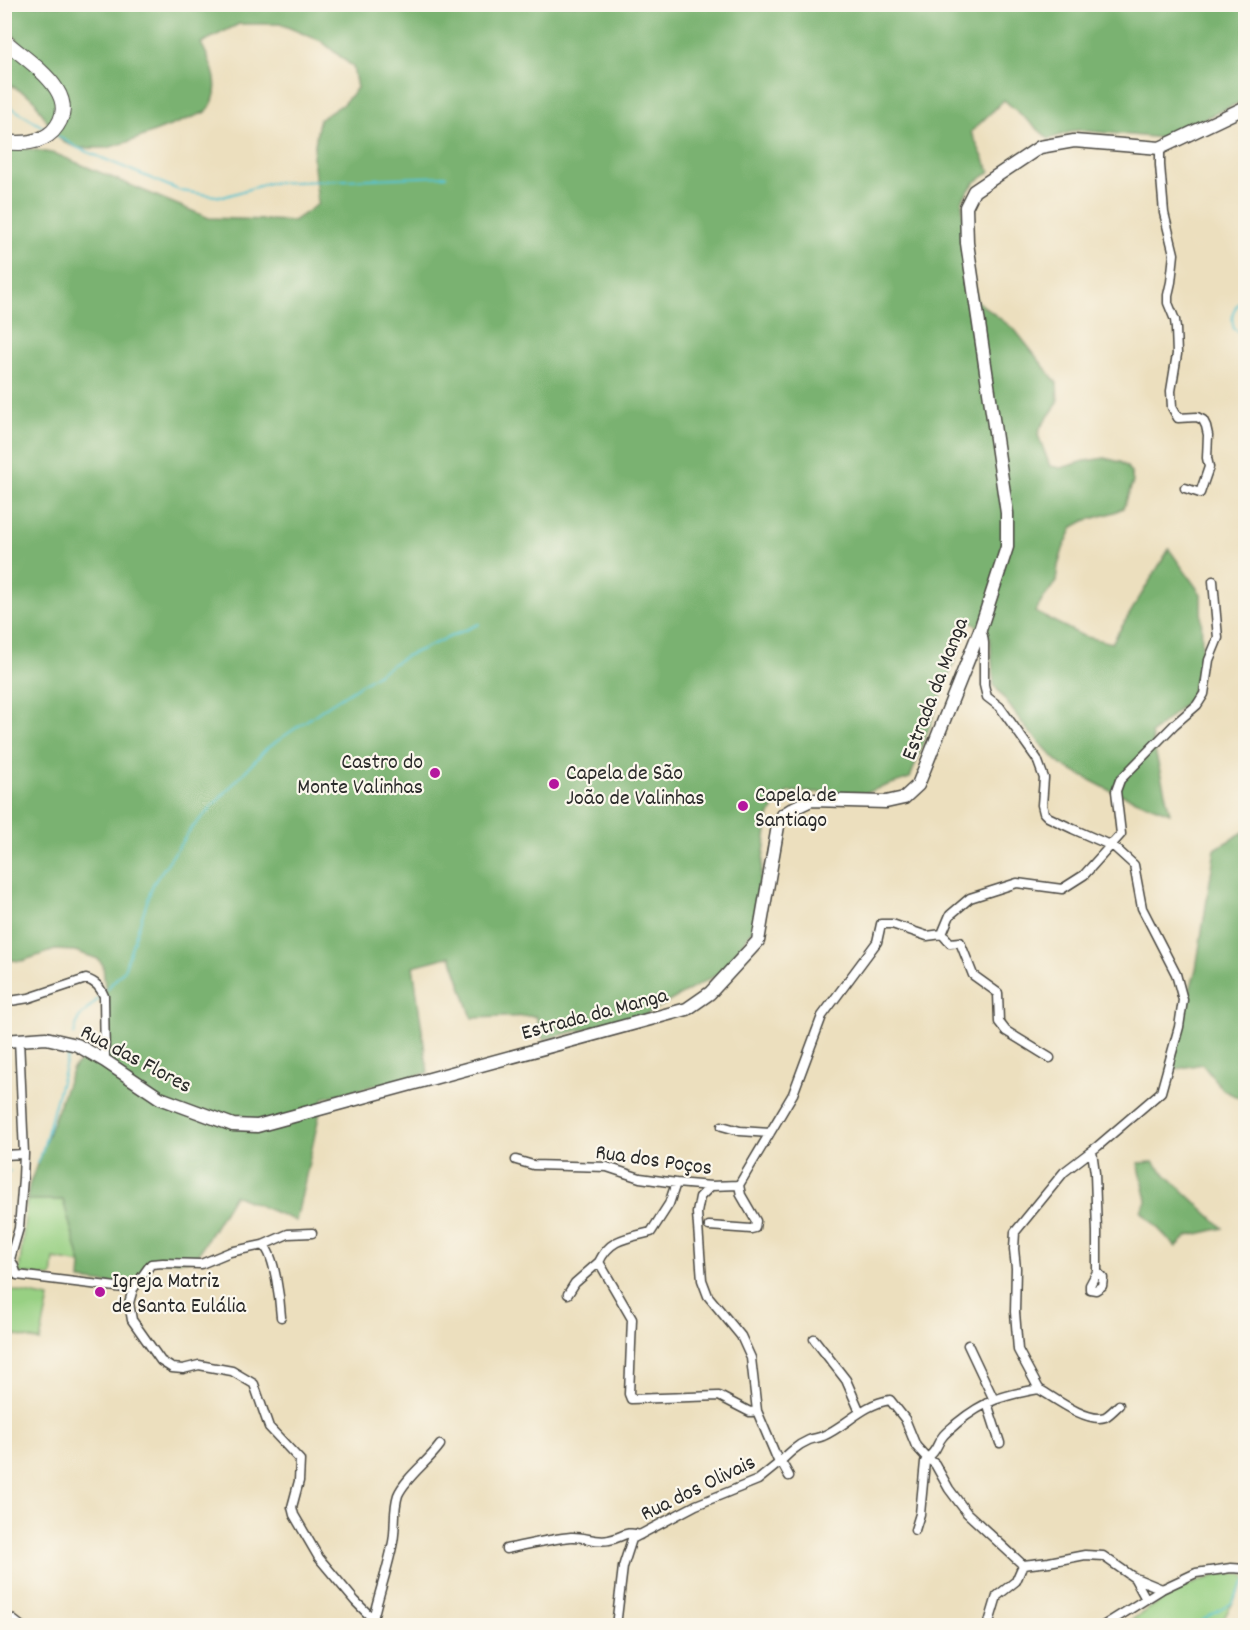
<svg xmlns="http://www.w3.org/2000/svg" width="1250" height="1630" font-family="Dekko,sans-serif">
<style>
.green{fill:#98d083;stroke:#627e57;stroke-width:1.5}
.forest{fill:#7ab271;stroke:#526e4e;stroke-width:1.5}
.lines{fill:none;stroke-linecap:round;stroke-linejoin:round}
.stream{stroke:#56c3d0;stroke-width:2}
.street-casing{stroke:#484641;stroke-width:11}
.secondary-casing{stroke:#484641;stroke-width:15}
.primary-casing{stroke:#484641;stroke-width:16}
.street{stroke:#fff;stroke-width:8}
.secondary{stroke:#fff;stroke-width:12}
.primary{stroke:#fff;stroke-width:14}
.poi-dot{fill:#b5179e;stroke:#fbf7ec;stroke-width:2}
.labels{text-anchor:middle;stroke-width:4.5;stroke-linejoin:round;paint-order:stroke}
.street-label{font-size:22px;fill:#2b2b2b;stroke:#fbf7ec}
.poi-label{font-size:22px;fill:#2b2b2b;stroke:#fbf7ec;text-anchor:start}
</style>
<rect width="100%" height="100%" fill="#fbf7ec"/>
<filter id="ink" filterUnits="userSpaceOnUse"><feTurbulence type="fractalNoise" baseFrequency=".0167" numOctaves="2"/><feDisplacementMap in="SourceGraphic" scale="12" xChannelSelector="R" yChannelSelector="G"/><feConvolveMatrix kernelMatrix="1 2 1 2 8 2 1 2 1" color-interpolation-filters="sRGB"/></filter>
<filter id="wash" filterUnits="userSpaceOnUse"><feTurbulence type="fractalNoise" baseFrequency=".008" numOctaves="4" result="noise"/><feDisplacementMap in="SourceGraphic" scale="24" xChannelSelector="R" yChannelSelector="G"/><feGaussianBlur stdDeviation="1.35" result="paint"/><feColorMatrix in="noise" values="0 0 0 0 0 0 0 0 0 0 0 0 0 0 0 0 0 1.4 0 .05"/><feComposite in="paint" operator="in"/></filter>
<g filter="url(#wash)">
<rect width="100%" height="100%" fill="#ecdfbe"/>
<!-- green -->
<path class="green" d="M27,1200h36l18,64 -27,-5 -2,18 -33,-4z
M5,1289l44,9 -9,43 -35,-8z
M1221,1574h24l1,6 -26,45h-96l56,-37z"/>
<!-- forest -->
<path class="forest" d="M5,5h1240v95l-83,38 -85,-8 -28,9 -45,-39 -33,32 19,40 -16,11 -12,17 3,51 12,50 38,29 42,53 1,20 -18,25 -2,7 12,31 11,2 24,-7 20,-3 15,4 7,5 4,6 2,9 -8,22 -2,4 -8,4 -31,9 -11,6 -10,22 -5,17 -2,16 -13,17 -8,13 48,24 29,7 57,-94 32,45 1,60 -12,45 -39,35 19,79 -61,-23 -48,-25 -35,-37 -32,-43 -4,-48 -20,-16 -60,157 -46,15 -76,-1 -12,11 -7,14 -16,112 -31,43 -77,43 -102,24 -7,-23 -64,2 -21,-62 -38,10 15,107 -105,25 -27,123 -62,-26 -39,65 -44,2 -19,24 -52,-6 1,-16 -18,-64h-36l2,-14 43,-116c12,-19 32,-8 37,-36l-6,-69 -5,-6 -23,-8 -20,-1 -33,11 -12,-1 -5,-6v-807l25,2 26,5 153,64 84,3 25,-17 -5,-47 6,-37 24,-16 14,-16 -4,-21 -32,-26 -41,-17h-41l-38,19c11,21 24,48 5,69l-75,29 -24,7h-29l-15,-6 -12,-14 -18,-30 -28,-16 1,-17 15,-21 -16,-18z
M1245,831v270l-22,-11 -21,-26 -35,7 29,-102 19,-120z
M1153,1162l8,8 62,58 -35,8 -12,11 -35,-36 6,-11 -9,-37z"/>
<g class="lines">
<!-- stream -->
<path class="stream" d="M4,103l42,26
M56,135l22,13 103,43 42,6 46,-14 177,-7
M1246,295c-11,13 -17,16 -12,34l12,7
M107,989l17,-19 29,-86 38,-55 76,-81 62,-43 75,-48 75,-33
M74,1035l4,-16 21,-21
M37,1163l5,-11 28,-104
M4,1173l6,-2
M1193,1626l39,-23 14,-23"/>
</g>
</g>
<g filter="url(#ink)">
<g class="lines">
<!-- street casing -->
<g class="street-casing">
<path id="street" d="M1160,148v17l4,48 10,41 -3,28 -3,13v8l7,17 1,9 1,25 -6,37 1,16 6,11 19,-1 6,3 3,6 2,9 -1,23 2,9 -9,26 -15,-5
M980,630l3,6 1,7v42l3,12 13,10 37,52 7,19 -2,27 2,8 4,4 25,12 32,14 6,1 23,21 8,43 34,66 7,26 -4,27 -18,65 -63,54 -34,26 -49,60 -1,17 2,19 -1,44 3,38 21,39
M942,934l8,9 10,-1 13,33 25,18 1,29 7,9 44,27
M4,1002l25,-4 57,-19c10,3 14,8 18,17l1,65
M19,1039l5,115 -1,24 -4,50 -9,31 3,5 4,11 116,14
M722,1126l18,5 30,2
M1092,1151l3,22 2,59v40l-7,13v4l6,1 6,-4 1,-8 -6,-6
M4,1155l20,-1
M516,1160l17,5 74,2 33,11 36,5 35,3 28,-1 54,-91 29,-78 55,-74 4,-18h11l35,12 15,-2 8,-19 20,-17 47,-15 45,6 22,-14 37,-41 -5,-43 4,-11 55,-56 22,-19 7,-11 5,-34 9,-22 -5,-57
M676,1183l-7,21 -18,28c-23,6 -41,6 -52,30l33,57 -3,75 2,5 88,-3 31,16 7,-1
M709,1226l42,3 4,-1 1,-7 -15,-26 -2,-10
M312,1233l-24,1 -25,11 -33,7 -29,12 -38,-1 -12,1 -18,25 -4,14 3,17 29,41 11,7 11,1 16,-4 33,6 22,13 15,43 31,33 -1,21 -7,26 2,8 25,43 36,43 18,18 -4,7
M263,1245c12,9 17,56 18,72
M568,1294l7,-11 24,-21
M814,1339l32,41 14,32
M968,1345l26,55
M1039,1389c15,9 48,34 66,28 4,-2 10,-8 14,-12
M987,1403l13,40
M927,1458c11,-7 9,-14 16,-22 4,-5 10,-9 14,-13 28,-23 47,-28 82,-34
M789,1476l-6,-11 -4,-2c9,-9 18,-18 30,-23 5,-2 10,-2 14,-4 23,-10 40,-32 67,-36l15,19 11,27 11,12 8,6 14,25 18,24 56,52 26,-3 36,-7 18,1 30,21 29,12
M915,1530l5,-16 5,-52 2,-4
M506,1549c21,-4 43,-10 65,-12 13,-1 25,6 38,3 13,-2 16,-10 31,-5
M1134,1577l12,22
M4,1613l17,13
M373,1619c6,-26 15,-51 20,-77 3,-15 0,-32 5,-47 8,-18 30,-33 42,-50
M616,1626l7,-59 9,-28 64,-34 62,-25 21,-17 -22,-52 -6,-53 -10,-22 -33,-40 -6,-16 -5,-67 3,-16 11,-11
M988,1626l9,-30 19,-15 7,-16
M1103,1626l59,-37 34,-16 35,-5 15,1"/>
</g>
<!-- secondary casing -->
<g class="secondary-casing">
<path id="secondary" d="M4,1041l42,-3 31,7 28,16 55,37 73,27 24,1 430,-117 23,-16 48,-52 20,-115 5,-11 11,-7 17,-8 75,2 18,-4 14,-13 62,-155 27,-83v-34l-40,-270 -1,-36 8,-16 66,-44 34,-6 86,7 86,-41"/>
</g>
<!-- primary casing -->
<g class="primary-casing">
<path id="primary" d="M4,40c23,22 82,54 49,91 -13,13 -32,13 -49,11"/>
</g>
<!-- street -->
<use href="#street" class="street"/>
<!-- secondary -->
<use href="#secondary" class="secondary"/>
<!-- primary -->
<use href="#primary" class="primary"/>
</g>
</g>
<!-- markers -->
<g class="poi-dot">
<circle cx="435" cy="773" r="6"/>
<circle cx="554" cy="784" r="6"/>
<circle cx="743" cy="806" r="6"/>
<circle cx="100" cy="1292" r="6"/>
</g>
<g class="labels">
<!-- street labels -->
<g class="street-label">
<text transform="translate(933 688) rotate(-69)" y="8">Estrada da Manga</text>
<text transform="translate(594 1012) rotate(-15)" y="8">Estrada da Manga</text>
<text transform="translate(137 1057) rotate(28)" y="8">Rua das Flores</text>
<text transform="translate(654 1158) rotate(8)" y="8">Rua dos Poços</text>
<text transform="translate(697 1486) rotate(-26)" y="8">Rua dos Olivais</text>
</g>
<!-- poi labels -->
<g class="poi-label">
<text x="423" y="768" text-anchor="end">Castro do<tspan x="423" dy="25">Monte Valinhas</tspan></text>
<text x="566" y="779">Capela de São<tspan x="566" dy="25">João de Valinhas</tspan></text>
<text x="755" y="801">Capela de<tspan x="755" dy="25">Santiago</tspan></text>
<text x="112" y="1287">Igreja Matriz<tspan x="112" dy="25">de Santa Eulália</tspan></text>
</g>
</g>
<!-- margin -->
<rect width="1250" height="1630" fill="none" stroke="#fbf7ec" stroke-width="24"/>
</svg>
